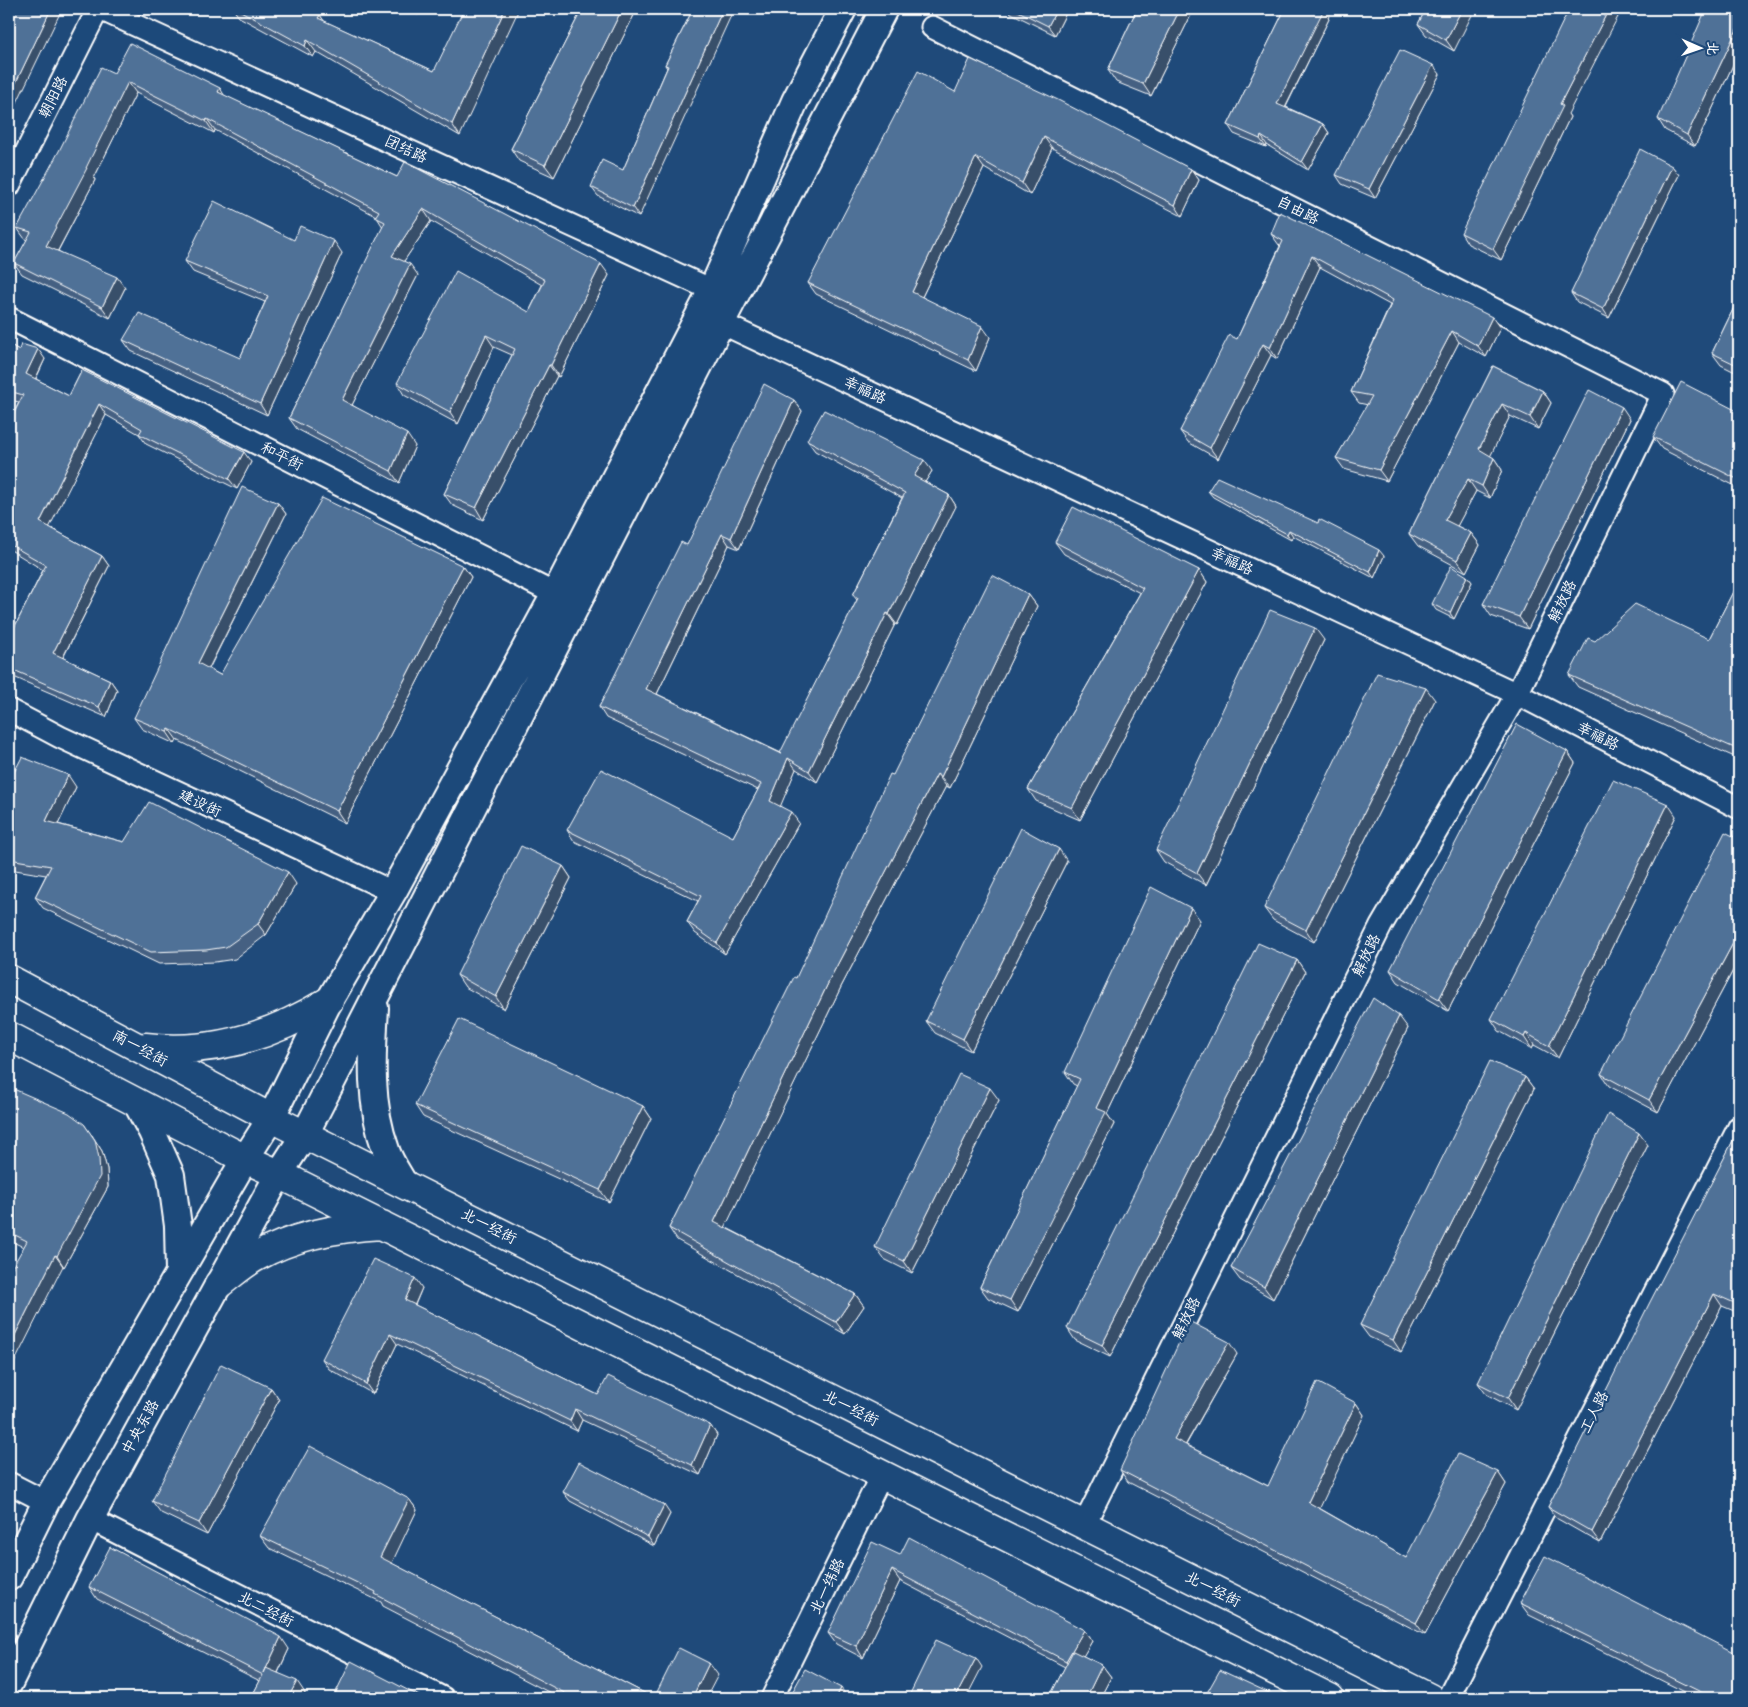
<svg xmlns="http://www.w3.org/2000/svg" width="1748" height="1707" font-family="'Architects Daughter','LXGW WenKai TC',sans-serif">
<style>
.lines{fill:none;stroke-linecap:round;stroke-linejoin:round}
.minor-casing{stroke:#fff;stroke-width:25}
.major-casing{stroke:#fff;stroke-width:30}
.highway-casing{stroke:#fff;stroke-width:31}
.minor{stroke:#1f4a7a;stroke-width:21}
.major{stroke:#1f4a7a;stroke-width:26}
.highway{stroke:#1f4a7a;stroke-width:28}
.wall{fill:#456182;stroke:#fff}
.shaded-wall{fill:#384f6a;stroke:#fff}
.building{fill:#507197;stroke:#fff}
.labels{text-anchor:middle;stroke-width:4.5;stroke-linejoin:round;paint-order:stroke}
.street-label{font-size:15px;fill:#fff;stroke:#1f4a7a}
</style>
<rect width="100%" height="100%" fill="#1f4a7a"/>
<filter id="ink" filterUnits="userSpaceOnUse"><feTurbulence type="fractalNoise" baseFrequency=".02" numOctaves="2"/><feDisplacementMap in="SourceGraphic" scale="10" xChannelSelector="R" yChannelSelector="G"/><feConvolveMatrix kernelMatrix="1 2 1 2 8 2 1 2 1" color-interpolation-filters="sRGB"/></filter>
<g filter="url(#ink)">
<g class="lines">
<!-- minor casing -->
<g class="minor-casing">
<path id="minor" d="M100,9l612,281
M932,27l731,367 -146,300 -136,232 -297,599
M9,186l89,-177
M9,318l546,276
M721,323l796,371 222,114
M9,710l51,27 333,155
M9,1483l37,19
M90,1519l353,179
M772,1698l110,-224
M1448,1698l291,-571"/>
</g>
<!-- major casing -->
<g class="major-casing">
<path id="major" d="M375,1008c-3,48 -6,96 11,142 4,12 12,23 18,34
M136,1102l16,30 19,43 7,51 1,46
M9,1577l37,-75 199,-343 26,-41 58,-117 64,-109 162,-298 157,-304 83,-189 48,-92
M9,1683l81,-164 189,-345 26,-40 416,-811 163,-314"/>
</g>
<!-- highway casing -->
<g class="highway-casing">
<path id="highway" d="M9,979l262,139 1159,580
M9,1036l236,123 34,15 1051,524
M145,1047c66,8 129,-12 184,-46
M219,1284c12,-9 24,-20 37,-27 39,-22 83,-30 126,-32"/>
</g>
<!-- minor -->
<use href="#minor" class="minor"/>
<!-- major -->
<use href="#major" class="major"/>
<!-- highway -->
<use href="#highway" class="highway"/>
</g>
<!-- wall -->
<path class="wall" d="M233,9h75l12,6 4,6 110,50 26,65 -144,-84 -3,5 -74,-40z
M404,9h17l-3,6z
M582,9h55l-83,168 -35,-16 -8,-12z
M693,9l-54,208 -41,-21 -7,-9 32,-17 44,-102 -2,-3z
M1003,9h65l-13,26z
M1137,9h57l-43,87 -35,-14 -8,-12z
M1285,9h47l-4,9 1,1 -43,88 37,17 6,9 -21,37 -41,-25 -1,2 -32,-13 -6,-9z
M1426,9l28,42 -28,-16 -8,-11z
M1739,9v43l-44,94 -30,-16 -7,-11z
M114,73l111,23 172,81 212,98 -50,102 -2,-1 -74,144 -31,-15 -8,-11 68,-139 -18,-8 -36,77 -54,-29 -7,-12 132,-71 13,-27 -111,-64 -27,40 14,14 -66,130 63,41 -16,37 -102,-54 -8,-11 94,-191 -7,-11 -161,-86 -1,3 -78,-40 -42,85 1,2 -37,71 67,37 -15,30 -88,-44 -8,-11 13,-23 -2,-1 -8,-11z
M1440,74l-65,124 -33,-14 -6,-9z
M955,92l236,77 8,11 -17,36 -130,-68 -22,47 -46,-27 -62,129 68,40 -14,34 -160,-77 -8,-11z
M1568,114l2,3 -69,143 -33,-16 -7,-11z
M1672,166l7,9 -70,143 -32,-16 -6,-9z
M1271,234l229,94 -14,29 -27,-15 -72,139 -43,-12 -8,-11 32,-53 -9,-2 -8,-11 39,-87 -70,-38 -43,92 -6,-4 -53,104 -30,-17 -8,-11 57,-92 43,-93 -1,-1z
M294,240l48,13 -75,162 -136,-64 -8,-11 117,18 25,-56 -72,-30 -8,-11z
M1739,297v77l-18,-9 -9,-12z
M9,344l10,6 26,9 -9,20 33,17 13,-26 169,92 -14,27 -91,-45 -7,-10 -33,-19 -57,112 53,29 7,10 -46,92 47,22 7,10 -11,27 -97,-42v-50l5,3 29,-58 -34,-21v-126l10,-21 -5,-1 -4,-5 -1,-1z
M1493,366l50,25 8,12 -13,26 -28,-13 -20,40 4,2 8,12 -12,28 -14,-7 -19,35 14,7 9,12 -14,27 -48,-26 -9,-12z
M794,400l8,11 -63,138 -10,-4 -72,149 124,59 76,-153 -4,-5 49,-97 -87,-47 -8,-11 125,31 -7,11 24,13 7,11 -59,119 -2,-1 -78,158 -21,-13 -16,37 19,17 -74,131 -30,-21 -8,-11 11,-21 -124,-60 -7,-11 166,7 25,-47 -152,-72 -7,-11 88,-162z
M1739,412v76l-77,-39 -9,-12z
M1630,419l-102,210 -37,-13 -8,-12z
M1208,491l176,65 -10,22 -81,-42 -2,4 -78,-43z
M278,503l8,11 -77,155 11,6 243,-109 8,11 -126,246 -168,-83 -2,4 -33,-15 -8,-11z
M1055,542l144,28 8,12 -127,238 -44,-19 -8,-12 112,-196 -76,-39z
M1467,576l5,6 -18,37 -18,-9 -4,-6z
M1739,580v179l-161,-72 -9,-12 26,-34 114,-2z
M1028,594l9,12 -87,182 -4,-2 -105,201 -116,240 130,67 9,12 -19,28 -168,-94 -8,-12 127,-250z
M1324,640l-118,245 -42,-23 -8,-12z
M1435,700l-121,242 -41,-22 -9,-12z
M1567,751l8,12 -127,248 -50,-29 -8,-12z
M9,782l67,5 -18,37 66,18 172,42 -30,51 -31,24 -20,3 -56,2 -116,-56 -8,-11 11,-22 -37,-6z
M1676,816l-118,242 -24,-13 -2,4 -33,-18 -8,-12z
M1739,839v120l-81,153 -49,-26 -8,-12z
M1067,861l-96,190 -36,-18 -9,-12z
M563,866l8,12 -67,131 -39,-22 -8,-12z
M1200,920l-93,194 7,10 -96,188 -30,-14 -8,-11 97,-201 -4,-2 -8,-12z
M1297,960l8,12 -195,385 -35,-17 -8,-12z
M1408,1028l-135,271 -33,-19 -9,-12z
M1525,1077l9,12 -133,263 -32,-15 -9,-12z
M9,1087l83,48 10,16 5,18 1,18 -44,80 -55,-27z
M999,1100l-87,173 -28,-14 -9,-12z
M415,1105l228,1 8,12 -42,84 -186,-85z
M1739,1129v184l-17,-7 -122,237 -44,-25 -8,-11z
M1648,1145l-132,265 -30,-16 -8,-11z
M422,1288l-7,17 183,90 112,30 7,10 -17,40 -118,-55 -5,11 -180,-87 -24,50 -44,-25 -7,-10z
M1237,1354l-51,91 82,41 88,-83 8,12 -45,93 87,50 92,-86 8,12 -81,151 -297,-153 -8,-12z
M271,1388l8,12 -72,135 -46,-22 -9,-12z
M563,1492l107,22 -16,32 -84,-45z
M409,1499l8,11 -26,53 263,135h-94l-177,-92 -2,-4 -112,-54 -9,-12z
M900,1555l184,75 8,11 -9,15 19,9 9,12 -11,21h-51l16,-31 -165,-86 -37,77 -27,-14 -8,-11z
M89,1587l200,62 -11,24 27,20 -2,5h-52l9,-17 -163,-82z
M1520,1603l219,95h-42l-168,-83z
M335,1694l88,4h-85z"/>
<!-- shaded-wall -->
<path class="shaded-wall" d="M51,9h11l-53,110v-22z
M414,9h7l-3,6z
M505,9h14l-59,127 -8,-12z
M622,9h15l-83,168 -9,-12z
M723,9h11l-95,208 -6,-9z
M1057,9h11l-13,26 -7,-9z
M1180,9h14l-43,87 -8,-12z
M1322,9h10l-4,9 1,1 -46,93 -6,-8z
M1462,9h13l-21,42 -8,-11z
M1609,9h13l-54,105 2,3 -69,143 -8,-11 67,-145z
M320,15l8,12 -10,-9z
M1739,25v27l-44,94 -8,-11z
M307,40l9,12 -3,5 -8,-11z
M1433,65l7,9 -65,124 -6,-9z
M128,82l8,11 -42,85 1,2 -41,78 -8,-12z
M220,88l7,12 -9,-8z
M207,119l8,11 -1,3 -8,-12z
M1323,124l6,9 -21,37 -6,-8z
M1261,136l6,9 -1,2 -6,-8z
M1044,137l8,11 -22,47 -8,-12z
M976,157l8,11 -65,135 -7,-11z
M1672,166l7,9 -70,143 -6,-9z
M1191,169l8,11 -17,36 -7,-11z
M423,209l8,12 -31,46 -8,-11z
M334,241l8,12 -75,162 -7,-11z
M1312,256l8,11 -43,92 -7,-11z
M410,264l8,11 -69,136 -7,-11z
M601,264l8,11 -50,102 -8,-12z
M117,277l8,11 -15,30 -8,-11z
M1492,317l8,11 -14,29 -8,-11z
M982,326l8,11 -14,34 -8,-11z
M1452,331l7,11 -72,139 -8,-11z
M486,335l8,12 -36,77 -8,-12z
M1263,344l8,11 -53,104 -8,-11z
M38,349l7,10 -12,25 -7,-10z
M549,365l8,11 -74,144 -7,-12z
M1543,391l8,12 -13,26 -8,-12z
M794,400l8,11 -63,138 -8,-11z
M99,404l7,11 -59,117 -7,-10z
M1502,404l8,12 -22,45 -9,-12z
M1622,407l8,12 -102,210 -9,-12z
M407,434l8,12 -16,37 -8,-12z
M244,452l7,10 -14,27 -8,-10z
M1494,458l8,12 -12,28 -8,-12z
M924,460l8,11 -10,16 -8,-11z
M1468,479l8,12 -22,41 -9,-12z
M949,495l7,11 -59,119 -8,-11z
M278,503l8,11 -80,160 -8,-11z
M1289,530l4,6 -2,4 -4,-6z
M1471,533l9,12 -14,27 -9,-12z
M722,534l7,11 -75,155 -8,-11z
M1379,550l5,6 -10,22 -4,-6z
M102,556l7,10 -49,97 -7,-10z
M463,566l8,11 -126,246 -8,-12z
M1199,570l8,12 -127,238 -8,-12z
M1467,576l5,6 -18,37 -4,-6z
M1028,594l9,12 -87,182 -9,-11z
M887,613l8,11 -78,158 -8,-11z
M1315,628l9,12 -118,245 -9,-12z
M110,680l7,10 -11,27 -7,-10z
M1426,688l9,12 -121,242 -8,-12z
M169,729l8,11 -2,4 -8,-12z
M1567,751l8,12 -127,248 -9,-12z
M788,758l8,11 -18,43 -8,-11z
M937,774l9,12 -105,201 -119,247 -8,-12 118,-247z
M68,775l8,12 -22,46 -8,-12z
M1668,804l8,12 -118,242 -9,-12z
M791,812l8,11 -74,131 -8,-11z
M1059,849l8,12 -96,190 -8,-12z
M563,866l8,12 -67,131 -8,-12z
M288,872l8,12 -30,51 -8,-11z
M1191,908l9,12 -93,194 7,10 -96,188 -8,-12 86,-192z
M1739,932v27l-81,153 -9,-12z
M1297,960l8,12 -195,385 -8,-12z
M1399,1016l9,12 -135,271 -9,-12z
M1526,1033l8,12 -2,4 -8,-12z
M1525,1077l9,12 -133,263 -8,-12z
M990,1088l9,12 -87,173 -8,-12z
M643,1106l8,12 -42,84 -9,-12z
M84,1124l18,27 5,18 1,18 -44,80 -7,-11z
M1639,1133l9,12 -132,265 -8,-12z
M55,1255l8,11 -54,107v-26z
M415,1278l7,10 -10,23 -7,-11z
M855,1294l9,12 -19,28 -9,-12z
M1714,1294l8,12 -122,237 -8,-11z
M390,1334l7,10 -24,50 -7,-10z
M1229,1342l8,12 -55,97 -8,-12z
M271,1388l8,12 -72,135 -8,-12z
M1356,1403l8,12 -47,99 -9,-12z
M575,1409l7,11 -5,11 -7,-10z
M710,1425l7,10 -17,40 -8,-10z
M1498,1472l8,12 -81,151 -9,-12z
M409,1499l8,11 -28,59 -9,-12z
M664,1505l6,9 -16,32 -6,-9z
M892,1570l8,11 -37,77 -7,-12z
M1084,1630l8,11 -18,31 -8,-11z
M281,1637l8,12 -17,36 -8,-12z
M976,1658l6,9 -16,31h-11z
M709,1663l9,12 -12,23h-14z
M1102,1665l9,12 -11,21h-14z
M297,1681l8,12 -2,5h-15z
M841,1688l7,10h-12z"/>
<!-- building -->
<path class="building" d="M9,9h42l-42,88z
M237,9h71l12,6 -2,3 116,53 30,-62h41l-53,115 -145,-84 -2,6z
M582,9h40l-77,156 -34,-16z
M693,9h30l-90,199 -42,-21 11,-27 21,10 45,-104 -3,-1z
M1014,9h43l-9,17z
M1137,9h43l-37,75 -35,-14z
M1285,9h37v1l1,1 -46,93 46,20 -21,38 -41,-26 -1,3 -32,-14z
M1426,9h36l-16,31 -28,-16z
M1569,9h40l-49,95 3,2 -70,143 -32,-16z
M1706,9h33v16l-52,110 -29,-16z
M130,43l90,45 -2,4 179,85 8,-15 196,102 -50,101h-2l-73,143 -32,-14 71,-145 -29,-14 -36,77 -53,-29 59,-112 73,41 16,-32 -122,-71 -31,47 18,8 -68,136 65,34 -16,37 -102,-53 96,-196 -10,-5 4,-6 -172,-92 -1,2 -78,-39 -42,86h1l-41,78 71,31 -15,30 -88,-44 17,-31 -14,-4 42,-77 42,-84 13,6z
M1400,50l33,15 -64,124 -33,-14z
M970,59l88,41 133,69 -16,36 -131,-68 -22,46 -46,-26 -64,135 70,34 -14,34 -160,-77 110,-212 37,21z
M1640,149l32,17 -69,143 -32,-16z
M214,201l80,39 6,-14 34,15 -74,163 -137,-64 16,-27 101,45 28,-62 -83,-35z
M1280,212l212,105 -14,29 -26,-15 -73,139 -43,-12 36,-62 -21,-4 42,-92 -81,-44 -42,92 -7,-4 -53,104 -30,-17 49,-96 8,4 46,-98 -12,-7z
M1739,297v69l-27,-13z
M9,344l10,6 2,-6 17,5 -12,25 43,22 13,-26 162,82 -15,27 -90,-45 3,-5 -43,-25 -59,118 62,34 -49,97 57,27 -11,27 -90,-39v-43l5,3 32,-63 -37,-21v-121l14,-28 -14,-4z
M1493,366l50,25 -13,26 -28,-13 -23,45 15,9 -12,28 -14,-7 -23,41 26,13 -14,27 -48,-26z
M1681,382l58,30v68l-86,-43z
M764,384l30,16 -63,138 -9,-4 -76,155 136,65 -2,-1 78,-155 -5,-3 52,-102 -98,-53 17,-30 100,50 -10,16 35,19 -60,119 -2,-1 -78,158 -21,-13 -18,43 21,11 -74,131 -30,-21 14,-26 -134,-66 34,-61 132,68 28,-53 -162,-77 82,-165 6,3z
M1589,390l33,17 -103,210 -36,-13z
M1217,477l101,46 1,-4 60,31 -9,22 -81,-42 -2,4 -79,-43z
M242,487l36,16 -80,160 22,12 102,-177 141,68 -126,245 -168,-82 -2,3 -33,-14z
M1073,507l126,63 -127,238 -44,-19 115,-201 -88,-46z
M1451,566l16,10 -17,37 -18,-9z
M992,575l36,19 -87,183 -4,-3 -105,201 -118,247 141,72 -19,28 -167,-94 125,-251 2,1 94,-204 3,1z
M1739,580v170l-170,-75 19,-37 7,3 40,-37 74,35z
M1270,610l45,18 -118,245 -41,-23z
M1377,673l49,15 -120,242 -42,-22z
M1517,724l50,27 -128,248 -49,-29z
M22,757l46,18 -22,46 78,21 25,-40 139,70 -30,52 -32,23 -20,3 -55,2 -116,-55 16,-31 -42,-7v-77z
M1613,780l55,24 -119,242 -23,-13 -2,4 -33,-18z
M1021,828l38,21 -96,190 -37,-18z
M1725,832l14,7v93l-90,168 -48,-26z
M521,846l42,20 -67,131 -39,-22z
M1151,887l40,21 -95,200 10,4 -96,188 -30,-13 100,-208 -15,-7z
M1258,943l39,17 -195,385 -35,-17z
M1373,998l26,18 -135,271 -33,-19z
M459,1019l184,87 -43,84 -185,-85z
M1490,1061l35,16 -132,263 -33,-15z
M959,1074l31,14 -86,173 -29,-14z
M9,1087l60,26 15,11 11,16 4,18 1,18 -43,80 -2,-1 -46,92v-74l18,-32 -18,-9z
M1608,1114l31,19 -131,265 -30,-15z
M1739,1129v176l-25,-11 -122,238 -44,-25 101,-203z
M373,1259l42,19 -10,22 193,95 10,-19 102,49 -18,40 -117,-56 -5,12 -180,-87 -24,50 -44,-25z
M1189,1321l40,21 -55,97 94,47 49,-104 39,21 -48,99 98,56 52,-104 40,18 -82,151 -296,-153z
M221,1364l50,24 -72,135 -47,-22z
M310,1446l99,53 -29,58 274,141h-80l-199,-104 1,-2 -116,-56z
M579,1462l85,43 -16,32 -85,-45z
M909,1537l175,93 -18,31 -174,-91 -36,76 -28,-13 44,-91 28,13z
M110,1547l171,90 -17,36 2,-5 31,13 -9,17h-37l12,-23 -174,-88z
M1545,1556l194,99v43h-26l-193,-95z
M936,1640l40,18 -21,40h-47z
M679,1648l30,15 -17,35h-38z
M1073,1651l29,14 -16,33h-37z
M351,1661l72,37h-79l-9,-4z
M805,1669l36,19 -5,10h-47z
M1220,1670l60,28h-76z
M1123,1692l14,6h-16z"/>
</g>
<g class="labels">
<!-- street labels -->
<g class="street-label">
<text transform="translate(53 97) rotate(-63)" y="5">朝阳路</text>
<text transform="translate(406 149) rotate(25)" y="5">团结路</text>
<text transform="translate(1298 210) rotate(27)" y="5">自由路</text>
<text transform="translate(865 390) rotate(25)" y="5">幸福路</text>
<text transform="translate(282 456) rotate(27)" y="5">和平街</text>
<text transform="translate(1232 561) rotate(25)" y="5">幸福路</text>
<text transform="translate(1562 601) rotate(-64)" y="5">解放路</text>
<text transform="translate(1598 736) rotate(27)" y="5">幸福路</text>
<text transform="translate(200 803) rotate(25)" y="5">建设街</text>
<text transform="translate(1366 955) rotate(-64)" y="5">解放路</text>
<text transform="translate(140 1048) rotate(28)" y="5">南一经街</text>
<text transform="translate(489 1226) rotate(27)" y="5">北一经街</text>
<text transform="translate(1186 1318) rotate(-64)" y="5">解放路</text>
<text transform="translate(851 1408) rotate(27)" y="5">北一经街</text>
<text transform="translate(1594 1412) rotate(-63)" y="5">工人路</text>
<text transform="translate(140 1427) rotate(-61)" y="5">中央东路</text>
<text transform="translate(827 1586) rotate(-64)" y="5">北一纬路</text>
<text transform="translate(1213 1589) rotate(27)" y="5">北一经街</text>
<text transform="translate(266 1609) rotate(27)" y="5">北二经街</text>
</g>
</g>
<!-- margin -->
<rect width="1748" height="1707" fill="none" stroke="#1f4a7a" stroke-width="30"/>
<rect x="15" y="15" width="1718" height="1677" fill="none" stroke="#fff" stroke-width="2" filter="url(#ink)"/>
<!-- north arrow -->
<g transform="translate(1700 48) rotate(92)" stroke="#1f4a7a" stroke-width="4" paint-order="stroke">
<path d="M0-4L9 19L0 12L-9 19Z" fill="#ffffff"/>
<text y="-8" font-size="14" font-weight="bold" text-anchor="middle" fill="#ffffff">北</text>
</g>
</svg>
